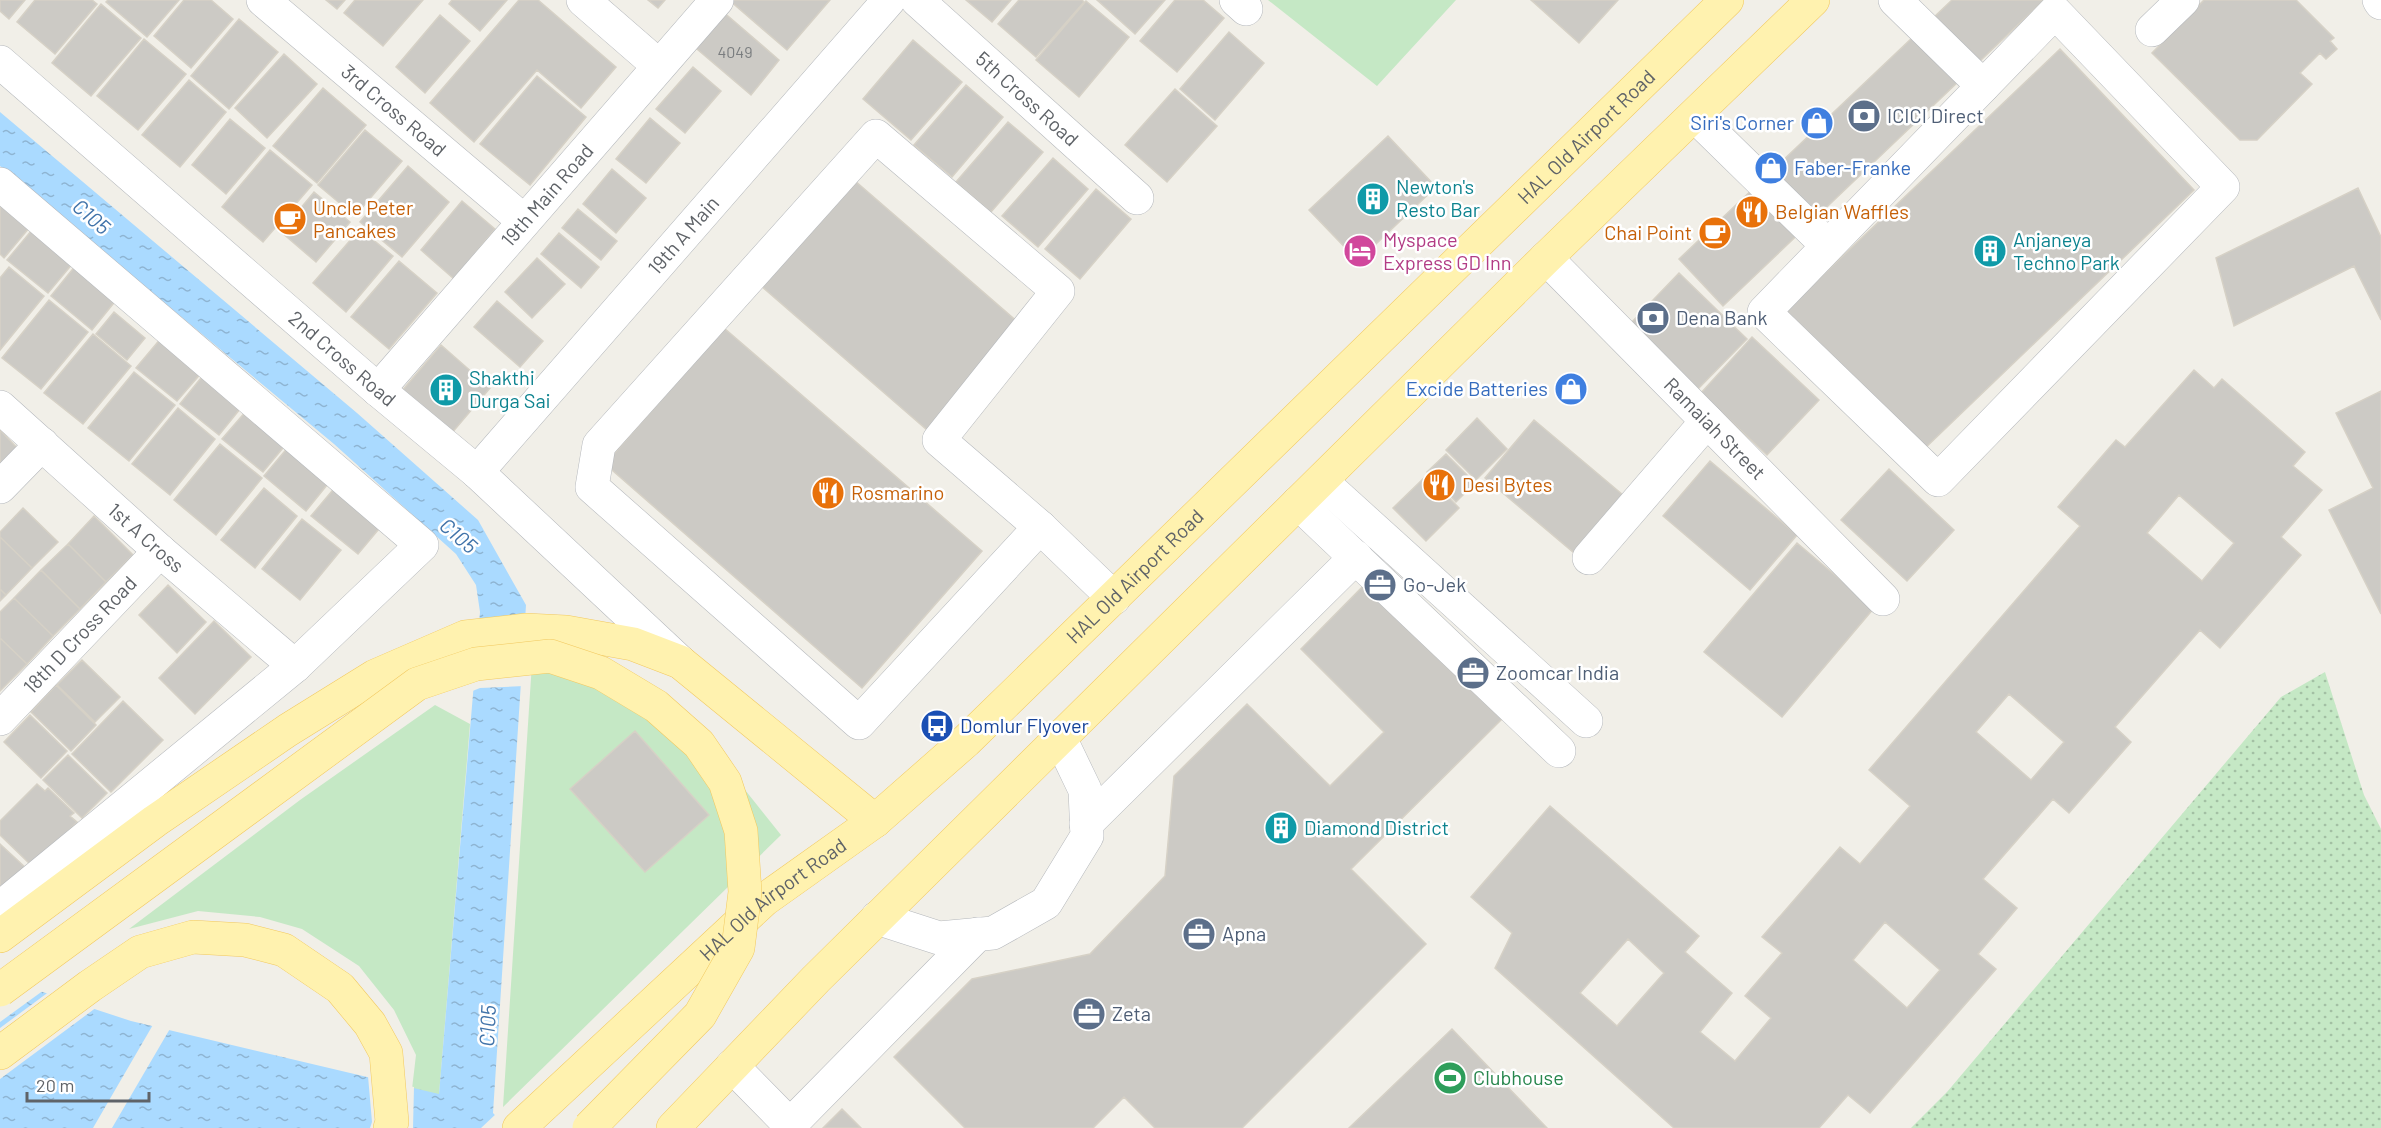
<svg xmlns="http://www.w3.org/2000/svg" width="2381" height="1128" font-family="Barlow,sans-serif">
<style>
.green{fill:#c5e8c5}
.park{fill:url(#park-dots)}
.water{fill:url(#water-ripples)}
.pier{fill:#f1efe8}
.building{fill:#cccac5;stroke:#d6d1c6;stroke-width:1.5;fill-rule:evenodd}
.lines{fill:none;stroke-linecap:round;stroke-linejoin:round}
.minor-casing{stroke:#b5b8bc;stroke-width:34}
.major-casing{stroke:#f2c960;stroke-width:34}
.minor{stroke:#fff;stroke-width:33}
.major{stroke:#fff2af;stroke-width:33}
.major-bridge-casing{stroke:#f2c960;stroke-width:34;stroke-linecap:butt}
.major-bridge{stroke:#fff2af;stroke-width:33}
.labels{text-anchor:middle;stroke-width:5;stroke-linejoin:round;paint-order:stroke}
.number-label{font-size:16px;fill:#7a7d7f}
.street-label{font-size:20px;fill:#5f6368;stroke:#fff}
.service-label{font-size:20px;fill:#4e5e75;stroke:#fff;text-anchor:start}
.shop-label{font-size:20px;fill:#366cbe;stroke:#fff;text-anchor:end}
.culture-label{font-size:20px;fill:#0d838f;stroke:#fff;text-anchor:start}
.food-label{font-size:20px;fill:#c56008;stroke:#fff;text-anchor:start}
.hotel-label{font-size:20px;fill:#b23c85;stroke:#fff;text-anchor:start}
.transit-label{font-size:20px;fill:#164399;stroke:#fff;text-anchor:start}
.leisure-label{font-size:20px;fill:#27864d;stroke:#fff;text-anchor:start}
.water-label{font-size:21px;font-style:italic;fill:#4174aa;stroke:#fff}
</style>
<defs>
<pattern id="park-dots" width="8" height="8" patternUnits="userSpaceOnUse" patternTransform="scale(1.5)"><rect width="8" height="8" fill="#c5e8c5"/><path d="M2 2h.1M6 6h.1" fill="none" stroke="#a3c0a4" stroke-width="1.8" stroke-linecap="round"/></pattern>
<pattern id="water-ripples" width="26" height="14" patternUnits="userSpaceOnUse" patternTransform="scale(1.5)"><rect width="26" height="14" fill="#aadaff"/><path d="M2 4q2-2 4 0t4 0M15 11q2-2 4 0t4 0" fill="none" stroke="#8eb4d2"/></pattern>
</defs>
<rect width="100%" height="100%" fill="#f1efe8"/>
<!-- green -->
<path class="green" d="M1268,0h188l-79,86z
M532,663l102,13 69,61 78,98 -278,272z
M435,705l35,19 -31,371 -27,-6 4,-34 -22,-45 -35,-44 -57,-37 -42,-12 -62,-6 -69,18 171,-129z"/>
<!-- park -->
<path class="park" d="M2325,672l39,123 17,34v299h-470l36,-36 334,-395z"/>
<!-- water -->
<path class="water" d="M0,112l357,301 121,107 48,85 -33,508 14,15h-507v-150l131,43 308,73 41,-482 -4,-27 -20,-31 -122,-110 -334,-278z"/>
<!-- pier -->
<path class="pier" d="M527,635l-3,51 -44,2 -10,4 4,-50z
M0,975l44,15 -44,32z
M50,991l47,16 -97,72v-51z
M154,1023l17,4 -59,101h-19z
M368,1076l46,11 -1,41h-43l2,-6z
M497,1113l13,15h-29z"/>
<!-- building -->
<path class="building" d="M0,0h25l-16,19 -9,-8z
M35,0h57l5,4 -42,50 -38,-32z
M108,0h71l-32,37 -41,-35z
M184,0h27l22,19 -42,49 -37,-32z
M326,0h19l-8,9z
M355,0h68l-40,46 -39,-33z
M452,0h55l-27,31 -31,-27z
M519,0h19l78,67 -35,41 -44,-38 -63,72 -44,-39z
M648,0h17l-7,8z
M729,0h101l-43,50z
M966,0h45l-19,22z
M1019,0h63l2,2 -48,55 -38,-33z
M1097,0h68l-30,34z
M1175,0h28l21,18 -47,54 -37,-31z
M1531,0h87l-39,43z
M1952,0h92l-321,306 -44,-47z
M2204,0h92l38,38 -4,3 7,8 -11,10 -6,-6 -20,20 12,11 -55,56h-17l-88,-87z
M1086,1l43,36 -50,60 -43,-37z
M101,4l40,34 -50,58 -39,-33z
M721,10l58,50 -28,35 -60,-51z
M440,15l30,26 -45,52 -29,-26z
M239,19l39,33 -49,57 -38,-33z
M1229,32l35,31 -49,57 -35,-31z
M144,39l42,35 -48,56 -41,-34z
M913,40l49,42 -51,58 -48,-41z
M2060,49l134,141 -274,263 -135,-142z
M284,54l33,30 -50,54 -32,-30z
M693,67l28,24 -36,42 -29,-24z
M537,76l49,41 -56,68 -50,-41z
M189,80l37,32 -46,55 -38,-32z
M966,85l37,32 -51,60 -38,-32z
M323,88l43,37 -49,58 -44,-37z
M1175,89l42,37 -50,56 -42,-37z
M650,118l30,25 -34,40 -30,-24z
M230,119l35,29 -39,46 -34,-29z
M1008,122l35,30 -52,60 -35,-30z
M365,130l37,31 -47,55 -37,-31z
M1388,136l48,51 -78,74 -49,-51z
M270,150l42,35 -49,57 -41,-35z
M1053,158l35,31 -50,58 -36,-31z
M408,166l41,36 -47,55 -42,-35z
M612,169l34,29 -30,35 -33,-29z
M854,180l165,143 -92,107 -166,-144z
M2358,188l23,49v83l-27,-54 -120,60 -18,-68z
M1096,189l35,30 -51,60 -35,-30z
M314,192l36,30 -34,40 -35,-30z
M462,201l33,28 -41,50 -33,-29z
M0,204l29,24 -25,30 -4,-4z
M578,209l39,32 -16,19 -39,-32z
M360,229l33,27 -47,56 -33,-29z
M32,230l41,33 -25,30 -41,-33z
M559,233l40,34 -18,21 -40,-34z
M537,258l28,26 -33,34 -27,-26z
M399,261l38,32 -48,56 -38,-32z
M76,265l41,34 -25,31 -41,-34z
M9,267l35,29 -44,54v-72z
M1679,273l68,66 -50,51 -67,-66z
M49,300l39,32 -47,57 -39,-31z
M497,301l46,40 -23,26 -46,-40z
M114,312l31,26 -18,22 -31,-26z
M724,328l258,223 -120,137 -257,-224z
M93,334l38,32 -48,58 -39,-31z
M162,337l41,34 -26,30 -41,-33z
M1752,337l67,63 -52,55 -66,-62z
M441,345l49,43 -39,46 -50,-42z
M2194,370l20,18 8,-9 83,73 -12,14 29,24 -41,47 20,18 -81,93 -20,-18 -85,97 16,15 -62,71 -16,-14 -70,80 34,29 -39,46 18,15 -126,144 -22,-18 -29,33h-145l-179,-160 17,-35 -41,-36 79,-91 149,130 -14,16 47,41 -32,39 35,29 36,-43 -26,-22 37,-43 -20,-16 78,-90 20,17 50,-58 -41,-36 211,-244 -22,-19 58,-67 9,7zM2179,495l55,48 -32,38 -55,-48zM2009,694l55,48 -33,38 -55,-48zM1885,922l55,48 -33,38 -54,-48zM1628,939l36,34 -47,53 -37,-33z
M134,372l41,33 -46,56 -41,-33z
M205,373l39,31 -25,31 -39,-31z
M2381,391v223l-52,-104 44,-22 -37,-75z
M178,408l37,31 -45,56 -38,-31z
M247,410l40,33 -24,29 -41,-33z
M1477,418l30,31 -31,31 -30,-30z
M1534,420l95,80 -49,58 -95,-80z
M0,430l20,21 -20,20z
M220,444l42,34 -46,57 -42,-35z
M289,446l42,34 -25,31 -42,-35z
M1446,454l29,29 -19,19 -29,-30z
M1710,461l87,74 -47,55 -87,-74z
M1889,469l65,61 -47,51 -66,-61z
M1427,475l32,33 -33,33 -33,-33z
M337,485l46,39 -25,30 -47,-38z
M264,488l33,28 -42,52 -34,-28z
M23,508l35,34 -26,26 -32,-31v-5z
M94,516l39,39 -27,27 -38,-38z
M302,519l39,31 -41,50 -38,-31z
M0,537l32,31 -26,27 -6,-6z
M1797,543l77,65 -92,109 -78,-65z
M68,544l38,38 -26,27 -39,-39z
M41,570l39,39 -27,27 -39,-38z
M1370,579l136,136 -155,154 75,75 -184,184h-87l-31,-31 -31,31h-128l-71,-71 78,-78 118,-25 75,-78 9,-100 73,-72 83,82 54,-54 -83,-83z
M168,585l38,37 -29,31 -38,-38z
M0,589l6,6 -6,6z
M14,598l39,38 -26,28 -27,-26v-26z
M214,621l37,36 -56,57 -36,-36z
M0,638l27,26 -27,27z
M82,660l38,37 -25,25 -38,-37z
M56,685l40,40 -25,26 -40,-39z
M123,701l40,39 -52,52 -39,-38z
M30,715l37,36 -26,27 -37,-36z
M635,731l74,84 -64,57 -75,-83z
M68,755l39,38 -25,25 -39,-38z
M37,784l8,7 3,-3 26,25 -4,3 7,6 -44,45 -33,-32v-14z
M0,844l27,25 -27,28z
M1452,1029l95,99h-198z
M842,1109l19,19h-38z"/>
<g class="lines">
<!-- minor casing -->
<g class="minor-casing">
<g id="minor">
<path id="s1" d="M263,0l261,221"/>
<path d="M583,0l76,66"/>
<path id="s2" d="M917,0l220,198"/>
<path d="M1236,0l10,9"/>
<path d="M1895,0l88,86"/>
<path d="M2379,0l2,3"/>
<path d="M2152,30l31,-30"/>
<path id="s3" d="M0,62l378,328 99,82 203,190"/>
<path d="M1695,116l133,130 -64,66 174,168 285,-293 -168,-175 -227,234"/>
<path d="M876,136l182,155 -119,149 101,87 -181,196 -267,-236 7,-42z"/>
<path d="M0,184l422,361 -127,121 -295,242"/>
<path id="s4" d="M1546,258l337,341"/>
<path id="s5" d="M378,390l339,-390"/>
<path id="s6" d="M0,407l160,144 135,115"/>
<path id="s7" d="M477,472l412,-472"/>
<path d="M1321,481l265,240"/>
<path d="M0,487l42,-43"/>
<path d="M1298,503l261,248"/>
<path d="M1040,527l74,71"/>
<path d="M1589,558l118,-137"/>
<path id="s8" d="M0,719l160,-168"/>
<path d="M1086,824l270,-267"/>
<path d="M877,918l62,20 54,-5 53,-30 41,-67 -2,-46 -25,-52"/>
<path d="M732,1066l58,59"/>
<path d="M787,1128l191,-194"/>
</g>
</g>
<!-- major casing -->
<g class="major-casing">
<g id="major">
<path d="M0,936l155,-115 133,-91 87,-54 90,-39 61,-7 40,2 67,12 47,18 195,159"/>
<path d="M0,1053l90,-67 50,-34 53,-15 52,3 39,10 56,38 30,36 16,29 6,69 -2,6"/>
<path id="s9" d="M519,1128l245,-228 111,-79 91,-80 761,-741"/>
<path d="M673,1128l143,-149 730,-721 267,-258"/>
</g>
</g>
<!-- minor -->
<use href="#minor" class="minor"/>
<!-- major -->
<use href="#major" class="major"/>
<!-- major-bridge casing -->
<g class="major-bridge-casing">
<path id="major-bridge" d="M0,990l417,-306 59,-20 74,-8 51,17 55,33 43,38 26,38 16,49 4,61 -7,56 -38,67 -111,113"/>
</g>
<!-- major-bridge -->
<use href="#major-bridge" class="major-bridge"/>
</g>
<!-- icons -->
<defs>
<g id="bank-disc" transform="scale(1.725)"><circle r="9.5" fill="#5c6f8a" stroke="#fff"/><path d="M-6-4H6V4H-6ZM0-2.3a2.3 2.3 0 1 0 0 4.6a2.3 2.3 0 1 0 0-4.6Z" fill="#fff"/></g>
<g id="shop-disc" transform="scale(1.725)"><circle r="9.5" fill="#3f7fe0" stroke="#fff"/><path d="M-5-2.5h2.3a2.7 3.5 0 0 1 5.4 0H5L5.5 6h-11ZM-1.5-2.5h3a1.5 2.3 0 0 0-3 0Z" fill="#fff"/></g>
<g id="building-disc" transform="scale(1.725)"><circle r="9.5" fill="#0f9aa8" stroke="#fff"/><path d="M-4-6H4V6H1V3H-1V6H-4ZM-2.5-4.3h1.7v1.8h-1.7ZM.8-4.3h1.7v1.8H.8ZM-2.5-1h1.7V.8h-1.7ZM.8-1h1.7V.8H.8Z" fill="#fff"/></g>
<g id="restaurant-disc" transform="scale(1.725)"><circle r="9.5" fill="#e8710a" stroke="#fff"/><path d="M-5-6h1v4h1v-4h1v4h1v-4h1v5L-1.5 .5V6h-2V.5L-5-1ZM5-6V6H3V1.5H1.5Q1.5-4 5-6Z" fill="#fff"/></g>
<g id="cafe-disc" transform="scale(1.725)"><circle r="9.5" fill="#e8710a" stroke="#fff"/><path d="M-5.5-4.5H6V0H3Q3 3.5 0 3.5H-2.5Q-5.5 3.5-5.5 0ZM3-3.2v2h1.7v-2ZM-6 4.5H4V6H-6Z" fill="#fff"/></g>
<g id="hotel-disc" transform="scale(1.725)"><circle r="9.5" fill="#d1479c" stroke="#fff"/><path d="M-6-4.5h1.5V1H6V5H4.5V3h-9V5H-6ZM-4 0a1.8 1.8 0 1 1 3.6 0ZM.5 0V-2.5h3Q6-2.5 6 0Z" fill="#fff"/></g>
<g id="office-disc" transform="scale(1.725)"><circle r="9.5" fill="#5c6f8a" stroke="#fff"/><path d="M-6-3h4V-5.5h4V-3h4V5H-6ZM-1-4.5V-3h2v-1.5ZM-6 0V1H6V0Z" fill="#fff"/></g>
<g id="bus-disc" transform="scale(1.725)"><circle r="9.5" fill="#1a4fb4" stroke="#fff"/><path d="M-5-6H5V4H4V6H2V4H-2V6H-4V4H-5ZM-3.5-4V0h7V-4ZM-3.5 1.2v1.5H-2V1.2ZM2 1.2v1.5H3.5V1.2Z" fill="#fff"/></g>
<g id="stadium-disc" transform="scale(1.725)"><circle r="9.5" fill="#2e9e5b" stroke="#fff"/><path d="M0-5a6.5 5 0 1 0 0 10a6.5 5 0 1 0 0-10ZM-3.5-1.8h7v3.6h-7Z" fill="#fff"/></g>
</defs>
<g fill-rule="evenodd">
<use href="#bank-disc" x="1864" y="116"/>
<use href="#shop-disc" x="1817" y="123"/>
<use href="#shop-disc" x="1771" y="168"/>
<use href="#building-disc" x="1373" y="199"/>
<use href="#restaurant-disc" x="1752" y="212"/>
<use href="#cafe-disc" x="290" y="219"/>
<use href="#cafe-disc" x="1715" y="233"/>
<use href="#hotel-disc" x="1360" y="251"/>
<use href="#building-disc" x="1990" y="251"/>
<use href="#bank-disc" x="1653" y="318"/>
<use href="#shop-disc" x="1571" y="389"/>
<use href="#building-disc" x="446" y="390"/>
<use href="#restaurant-disc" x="1439" y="485"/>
<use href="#restaurant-disc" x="828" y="493"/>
<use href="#office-disc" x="1380" y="585"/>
<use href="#office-disc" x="1473" y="673"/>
<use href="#bus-disc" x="937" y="726"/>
<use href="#building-disc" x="1281" y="828"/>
<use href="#office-disc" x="1199" y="934"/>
<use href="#office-disc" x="1089" y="1014"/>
<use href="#stadium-disc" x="1450" y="1078"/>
</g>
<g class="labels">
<!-- number labels -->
<g class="number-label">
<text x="735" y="58">4049</text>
</g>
<!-- street labels -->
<g class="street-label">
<text dy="7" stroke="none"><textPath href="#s2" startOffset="148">5th Cross Road</textPath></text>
<text dy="7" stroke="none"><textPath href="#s1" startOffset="171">3rd Cross Road</textPath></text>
<text dy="7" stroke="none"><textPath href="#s9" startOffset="1458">HAL Old Airport Road</textPath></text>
<text dy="7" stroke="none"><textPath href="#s5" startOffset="258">19th Main Road</textPath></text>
<text dy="7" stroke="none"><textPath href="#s7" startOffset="314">19th A Main</textPath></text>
<text dy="7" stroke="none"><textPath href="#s3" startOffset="453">2nd Cross Road</textPath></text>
<text dy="7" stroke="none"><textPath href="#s4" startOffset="240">Ramaiah Street</textPath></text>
<text dy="7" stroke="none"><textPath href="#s6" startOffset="196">1st A Cross</textPath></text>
<text dy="7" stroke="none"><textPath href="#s9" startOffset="828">HAL Old Airport Road</textPath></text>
<text dy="7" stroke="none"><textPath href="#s8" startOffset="116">18th D Cross Road</textPath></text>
<text dy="7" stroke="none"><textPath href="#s9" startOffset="342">HAL Old Airport Road</textPath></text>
</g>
<!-- service labels -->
<g class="service-label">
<text x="1887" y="123">ICICI Direct</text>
<text x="1676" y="325">Dena Bank</text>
<text x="1403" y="592">Go-Jek</text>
<text x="1496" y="680">Zoomcar India</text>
<text x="1222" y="941">Apna</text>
<text x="1112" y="1021">Zeta</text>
</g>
<!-- shop labels -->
<g class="shop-label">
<text x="1794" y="130">Siri's Corner</text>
<text x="1794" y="175" text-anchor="start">Faber-Franke</text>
<text x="1548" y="396">Excide Batteries</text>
</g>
<!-- culture labels -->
<g class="culture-label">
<text x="1396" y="194">Newton's<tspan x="1396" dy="23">Resto Bar</tspan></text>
<text x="2013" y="247">Anjaneya<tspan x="2013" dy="23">Techno Park</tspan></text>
<text x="469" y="385">Shakthi<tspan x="469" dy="23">Durga Sai</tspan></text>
<text x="1304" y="835">Diamond District</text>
</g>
<!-- food labels -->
<g class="food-label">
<text x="313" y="215">Uncle Peter<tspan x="313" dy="23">Pancakes</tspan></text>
<text x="1775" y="219">Belgian Waffles</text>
<text x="1692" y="240" text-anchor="end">Chai Point</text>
<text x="1462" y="492">Desi Bytes</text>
<text x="851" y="500">Rosmarino</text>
</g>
<!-- hotel labels -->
<g class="hotel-label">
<text x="1383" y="247">Myspace<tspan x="1383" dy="23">Express GD Inn</tspan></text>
</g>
<!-- transit labels -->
<g class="transit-label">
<text x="960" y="733">Domlur Flyover</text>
</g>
<!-- leisure labels -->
<g class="leisure-label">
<text x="1473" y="1085">Clubhouse</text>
</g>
<!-- water labels -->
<g class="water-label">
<text transform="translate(91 217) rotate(41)" y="7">C105</text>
<text transform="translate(458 536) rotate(41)" y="7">C105</text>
<text transform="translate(488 1026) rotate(-87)" y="7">C105</text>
</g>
</g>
<!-- scale -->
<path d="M27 1092v9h122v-9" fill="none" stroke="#5f6368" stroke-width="3"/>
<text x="36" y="1092" font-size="18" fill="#5f6368" stroke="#ffffff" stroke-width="4.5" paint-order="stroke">20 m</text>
</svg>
